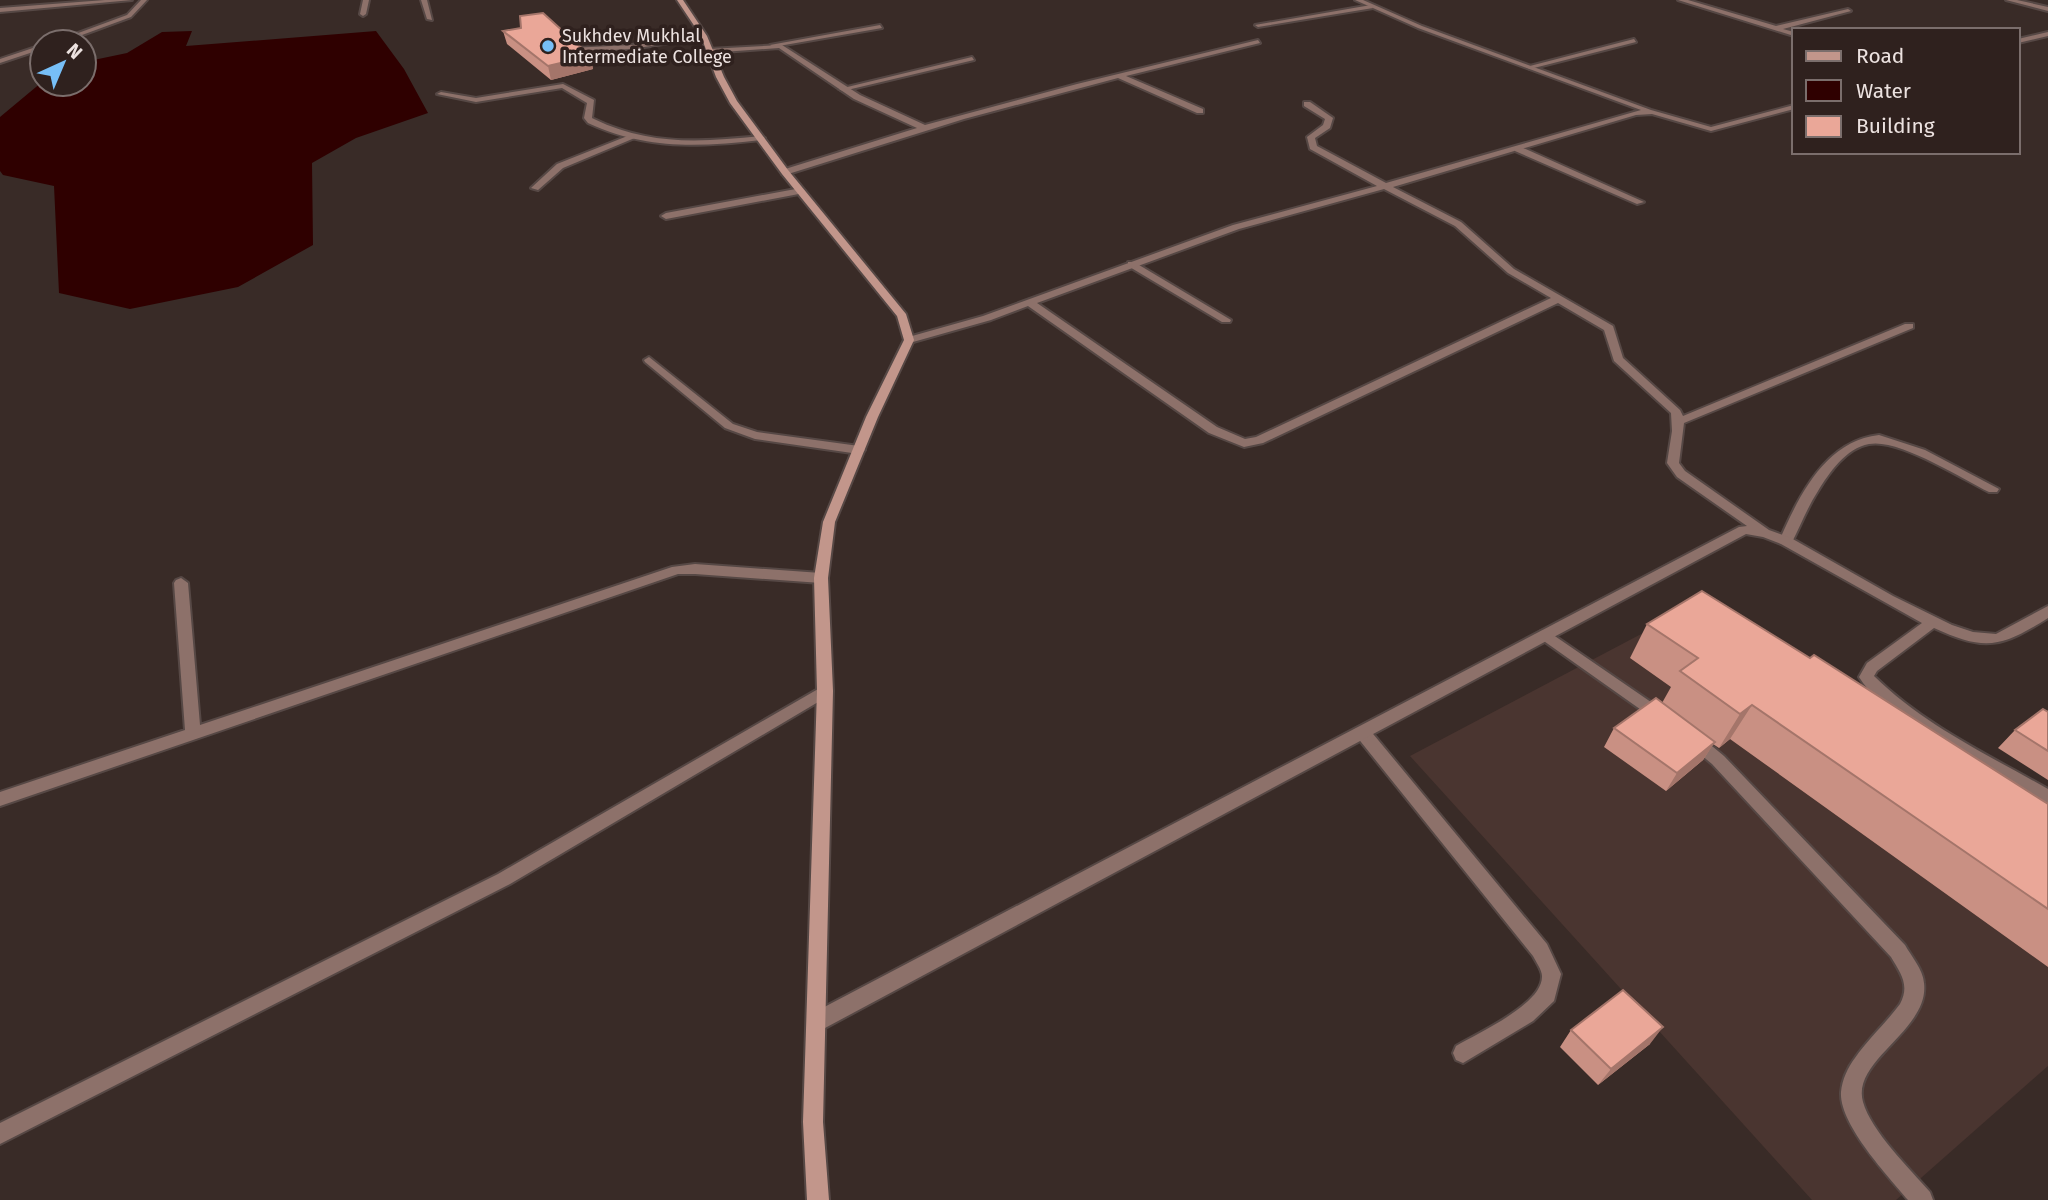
<svg xmlns="http://www.w3.org/2000/svg" width="2048" height="1200" font-family="'Fira Sans',sans-serif">
<style>
.built{fill:#4a3530}
.water{fill:#2f0000}
.lines{fill:none;stroke-linecap:round;stroke-linejoin:round}
.lane-casing{stroke:#564845;stroke-width:4}
.street-casing{stroke:#564845;stroke-width:4}
.secondary-casing{stroke:#564845;stroke-width:4}
.lane{fill:#8d716a;fill-rule:evenodd}
.street{fill:#8d716a;fill-rule:evenodd}
.secondary{fill:#c2968b;fill-rule:evenodd}
.wall{fill:#c99083}
.shaded-wall{fill:#a4756a}
.building{fill:#eaa798;stroke:#a4756a;stroke-width:2}
.poi-dot{fill:#77bff7;stroke:#2f211e;stroke-width:2.5}
.labels{text-anchor:middle;stroke-width:7;stroke-linejoin:round;paint-order:stroke}
.far-poi-label{font-size:18px;fill:#ece2e0;stroke:#2f211e;text-anchor:start}
</style>
<rect width="100%" height="100%" fill="#392b27"/>
<!-- built -->
<path class="built" d="M1681,613l367,239v214l-152,134h-84l-402,-444z"/>
<!-- water -->
<path class="water" d="M192,31l-6,15 190,-15 28,38 24,44 -72,25 -44,25 1,82 -75,42 -108,22 -71,-16 -5,-107 -51,-11 -3,-4v-54l42,-35 42,2v-22l43,-9 35,-21z"/>
<g class="lines">
<!-- lane casing -->
<g class="lane-casing">
<path id="lane" d="M141,0h6l-16,17 -68,25h-9l73,-27z
M363,0h6l-3,14 -3,2 -3,-2z
M421,0h6l5,20 -5,-1z
M1371,5l2,3 -115,19 -3,-2z
M880,25l2,3 -109,19 -3,-2z
M704,34l2,3 -74,12 -62,3 -3,-2 3,-2 62,-3z
M1634,39l2,3 -106,27 -4,-2z
M42,45v4l-42,14v-4z
M972,57l2,3 -131,31 -4,-2z
M630,135l7,2 -74,31 -25,22 -7,-2 26,-24z
M1515,147h6l123,55 -7,2 -122,-53z
M801,188l4,3 -1,2 -138,26 -5,-3 5,-3z
M1128,262h6l97,58 -1,2h-8l-94,-56z
M649,357l84,67 24,8 102,14 6,4 -6,4 -104,-15 -30,-11 -80,-66 -1,-2z
M1879,435l46,15 74,39 -2,3h-8c-28,-14 -91,-54 -120,-48 -23,4 -40,29 -51,47 -11,17 -18,36 -27,53h-10l-2,-3c20,-45 46,-100 100,-106z
M1546,630l118,81 3,4 -3,4h-10l-113,-80 -2,-4 2,-4z
M1363,727l6,2 178,215 14,30 -7,27 -21,20 -70,42 -7,-3 -3,-7 3,-7c22,-13 87,-42 86,-70 0,-6 -6,-14 -9,-20l-176,-219 -2,-4 2,-4z
M1695,735l6,2 23,19 181,189c6,11 18,24 19,38 6,47 -73,77 -61,119 8,29 47,67 67,90l3,8h-25c-20,-24 -69,-76 -67,-108 1,-12 7,-25 14,-34 13,-19 31,-35 45,-54 10,-19 1,-30 -9,-47l-179,-193 -23,-19 -2,-4 2,-4z"/>
</g>
<!-- street casing -->
<g class="street-casing">
<path id="street" d="M105,0h27l-132,12v-4z
M1355,0h8l59,26 229,84 60,17 83,-22v4l-83,22 -59,-17 -16,1 -243,72 68,35 53,47 99,57 10,32 57,52 3,6 222,-92h8v4l-229,95 -5,40 6,8 84,59 22,8 102,58 59,29 21,7 23,2 52,-28v12c-46,29 -62,34 -114,10l-57,43 -3,5c50,49 114,79 174,113v15c-17,-6 -33,-18 -48,-26 -42,-24 -116,-61 -141,-101l8,-14 55,-40 -141,-79 -18,-7 -17,-3 -921,494 -7,2 -7,-2 -3,-7 3,-7 928,-487 8,-1 -70,-49 -10,-14 5,-32 -1,-18 -57,-52 -10,-31 -46,-27 -295,140 -19,4 -35,-14 -181,-127 -37,14 -78,22h-8v-4l78,-22 250,-91 144,-39 -67,-37 -3,-12 16,-12 2,-6 -21,-13v-4h6l23,16 -3,10 -15,10 2,8 69,37 255,-73 -223,-82zM1384,189l71,37 53,47 43,25 -295,139 -11,2 -28,-12 -180,-124 202,-74z
M1678,0h10l88,26 72,-17 3,2 -68,18 11,3v4z
M2006,0h11l31,7v4z
M2048,32v4l-30,7v-4z
M1258,40l2,3 -134,33 77,33v4h-6l-79,-35 -154,41 -179,56 -3,-1v-4l135,-42 -63,-29 -75,-51 -70,5 -3,-2 3,-2 73,-4 78,50 65,30 152,-41z
M563,84l31,16 -2,18 2,1c56,27 107,23 167,17l4,2 -4,2c-63,7 -114,10 -173,-17l-4,-5 3,-15 -25,-15 -86,14 -39,-8 4,-2 35,6z
M695,564l126,9 7,5 -7,5 -126,-9h-17l-678,232v-14l185,-62 -11,-147 2,-3 5,-2 7,5 12,142 472,-158z
M825,685l5,2 3,4 -3,4 -320,189 -510,260v-21l498,-249z"/>
</g>
<!-- secondary casing -->
<g class="secondary-casing">
<path id="secondary" d="M677,0h6l24,36 17,41 13,24 51,69 118,144 8,26 -36,77 -43,105 -7,56 5,113 -10,431 6,78h-22l-4,-78 14,-431 -3,-113 9,-56 43,-105 38,-77 -7,-24 -115,-142 -52,-71 -14,-26 -15,-41z"/>
</g>
<!-- lane -->
<use href="#lane" class="lane"/>
<!-- street -->
<use href="#street" class="street"/>
<!-- secondary -->
<use href="#secondary" class="secondary"/>
</g>
<!-- wall -->
<path class="wall" d="M503,31l62,2 2,7 23,16 3,13 -42,11 -44,-36z
M1647,624l163,34 238,146v163l-318,-228 -11,9 -6,-4 -10,16 -37,31 -62,-44 10,-19 48,-25 9,-16 -41,-29z
M2048,712v68l-50,-32 17,-18z
M1571,1030l79,14 -52,41 -38,-38z"/>
<!-- shaded-wall -->
<path class="shaded-wall" d="M590,56l3,13 -42,11 -3,-14z
M1752,705l-22,34 -11,9 21,-34z
M1715,742l-12,18 -37,31 11,-18z
M1663,1027l-13,17 -52,41 13,-16z"/>
<!-- building -->
<path class="building" d="M543,13l22,20 -3,6 12,2 16,15 -42,10 -45,-35 18,-3 -1,-12z
M1702,591l108,67 4,-3 234,149v105l-296,-204 -12,9 -60,-43 18,-13 -51,-34z
M1656,698l59,44 -38,31 -63,-45z
M2043,709l5,3v39l-33,-21z
M1623,990l40,37 -52,42 -40,-39z"/>
<!-- markers -->
<circle class="poi-dot" cx="548" cy="46" r="7"/>
<g class="labels">
<!-- far-poi labels -->
<g class="far-poi-label">
<text x="562" y="42">Sukhdev Mukhlal<tspan x="562" dy="21">Intermediate College</tspan></text>
</g>
</g>
<!-- legend -->
<rect x="1792" y="28" width="228" height="126" fill="#2f211e" stroke="#7b6e6c" stroke-width="2"/>
<rect x="1806" y="51" width="35" height="10" fill="#c2968b" stroke="#7b6e6c" stroke-width="2"/>
<text x="1856" y="63" font-size="21" fill="#ece2e0">Road</text>
<rect x="1806" y="80" width="35" height="21" fill="#2f0000" stroke="#7b6e6c" stroke-width="2"/>
<text x="1856" y="98" font-size="21" fill="#ece2e0">Water</text>
<rect x="1806" y="116" width="35" height="21" fill="#eaa798" stroke="#7b6e6c" stroke-width="2"/>
<text x="1856" y="133" font-size="21" fill="#ece2e0">Building</text>
<!-- north arrow -->
<g transform="translate(63 63) rotate(44)"><circle r="33" fill="#2f211e" stroke="#7b6e6c" stroke-width="2"/>
<path d="M0-5L12 26L0 18L-12 26Z" fill="#77bff7"/>
<text y="-10" font-size="19" font-weight="bold" text-anchor="middle" fill="#ece2e0">N</text>
</g>
</svg>
